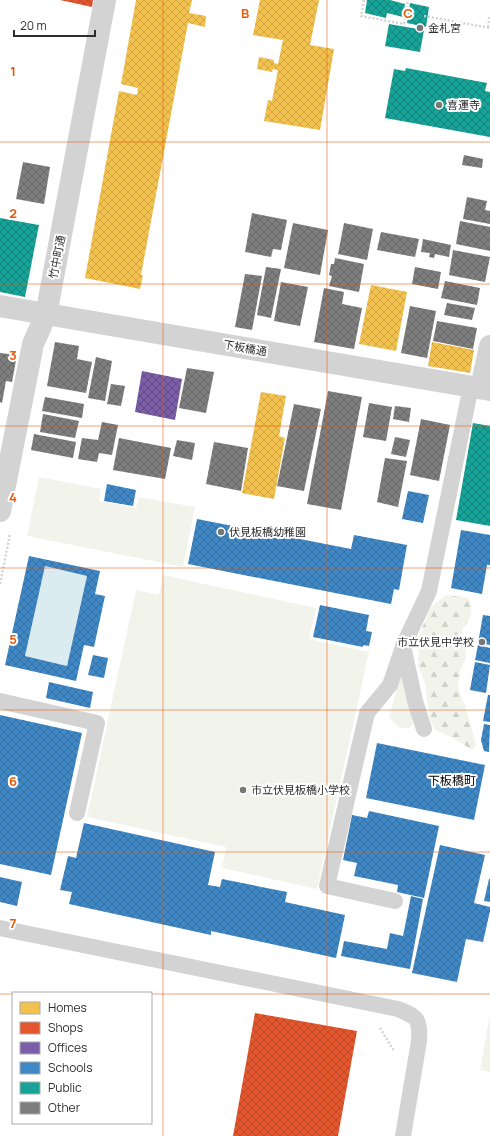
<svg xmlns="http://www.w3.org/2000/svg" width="490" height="1136" font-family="Manrope,'Noto Sans JP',sans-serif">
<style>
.green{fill:#f2f4ec}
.forest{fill:url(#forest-firs)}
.water{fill:#dbecf0}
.homes{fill:url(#homes-cross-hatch)}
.shops{fill:url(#shops-cross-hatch)}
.offices{fill:url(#offices-cross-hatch)}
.schools{fill:url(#schools-cross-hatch);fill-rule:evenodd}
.public{fill:url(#public-cross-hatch)}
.building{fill:url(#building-cross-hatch)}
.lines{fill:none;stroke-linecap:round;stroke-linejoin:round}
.path{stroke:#d3d3d3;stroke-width:2.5;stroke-dasharray:2 2;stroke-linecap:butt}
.service{stroke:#d3d3d3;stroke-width:16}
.minor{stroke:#d3d3d3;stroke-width:22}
.tertiary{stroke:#d3d3d3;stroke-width:22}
.grid{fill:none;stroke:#e8590c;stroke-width:1;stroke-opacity:0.55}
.poi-dot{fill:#777;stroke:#fff;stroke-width:1.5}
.labels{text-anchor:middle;stroke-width:4;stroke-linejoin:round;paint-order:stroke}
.poi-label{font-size:11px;fill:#2e2e2e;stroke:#fff;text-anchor:start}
.street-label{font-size:11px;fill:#2e2e2e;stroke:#fff}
.neighbourhood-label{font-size:12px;fill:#000;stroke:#fff}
.grid-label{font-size:13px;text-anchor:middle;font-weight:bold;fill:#e8590c;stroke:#fff;stroke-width:4;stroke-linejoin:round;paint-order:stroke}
</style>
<defs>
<pattern id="forest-firs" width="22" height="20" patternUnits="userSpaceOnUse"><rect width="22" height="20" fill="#f2f4ec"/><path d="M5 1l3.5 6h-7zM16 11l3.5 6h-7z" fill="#d0d2cb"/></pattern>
<pattern id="homes-cross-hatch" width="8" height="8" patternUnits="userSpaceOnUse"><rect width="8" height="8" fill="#f2c14e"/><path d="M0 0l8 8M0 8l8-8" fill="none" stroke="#d0a644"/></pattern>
<pattern id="shops-cross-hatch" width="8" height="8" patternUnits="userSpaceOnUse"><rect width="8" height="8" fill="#e4572e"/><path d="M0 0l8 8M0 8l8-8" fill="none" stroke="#b94828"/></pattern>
<pattern id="offices-cross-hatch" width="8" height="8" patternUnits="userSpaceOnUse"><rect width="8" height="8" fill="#7b5ea7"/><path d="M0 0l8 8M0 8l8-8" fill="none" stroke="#604a81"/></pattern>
<pattern id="schools-cross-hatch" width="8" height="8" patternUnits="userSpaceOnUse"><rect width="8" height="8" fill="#3f88c5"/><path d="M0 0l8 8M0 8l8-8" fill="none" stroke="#3570a0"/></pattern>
<pattern id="public-cross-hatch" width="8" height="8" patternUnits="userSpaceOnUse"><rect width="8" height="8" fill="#17a398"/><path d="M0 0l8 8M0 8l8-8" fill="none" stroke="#15857c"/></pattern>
<pattern id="building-cross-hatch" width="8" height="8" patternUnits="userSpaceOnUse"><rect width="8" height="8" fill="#7e7e7e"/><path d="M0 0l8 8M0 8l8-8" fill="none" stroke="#686868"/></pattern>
</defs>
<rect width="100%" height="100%" fill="#fff"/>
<!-- green -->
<path class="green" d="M39,477l62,12 -2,12 37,7 3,-11 56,10 -12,60 -156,-31z
M163,575l153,33 -7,31 60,13 -52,237 -95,-21 4,-21 -139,-30 49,-227 23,5z
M402,670l10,42 1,12 -4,4c-10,1 -14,-3 -20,-11z
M490,1014v58l-10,-2z"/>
<!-- forest -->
<path class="forest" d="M446,595l23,3c4,13 3,21 -7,30l1,13 3,6v11l-6,13 -2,17 11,30 7,27 -4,5 -17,-11 -21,-10 -4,-11 -4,-23v-10l-8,-20 1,-29 11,-28z"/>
<!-- water -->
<path class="water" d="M45,566l42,10 -20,90 -42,-10z"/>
<!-- homes -->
<path class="homes" d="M136,0h56l-3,13 17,3 -1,11 -17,-4 -47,252h2l-3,14 -55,-11 34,-187 18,4 1,-7 -17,-4z
M260,0h59l-9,45 24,4 -14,81 -56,-9 4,-21 4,1 6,-31 -5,-1 -1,3 -15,-3 2,-12 15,3v3l4,1 5,-24 -30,-5z
M371,285l36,7 -11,59 -37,-7z
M432,342l42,8 -4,23 -42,-7z
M261,392l25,4 -7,40 6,2 -11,61 -32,-6z"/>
<!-- shops -->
<path class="shops" d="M60,0h33l-1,7z
M255,1013l102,18 -19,105h-105z"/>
<!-- offices -->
<path class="offices" d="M142,371l40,8 -7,41 -40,-8z"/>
<!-- schools -->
<path class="schools" d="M107,484l29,6 -3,16 -29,-5z
M408,491l21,4 -6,28 -21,-4z
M197,519l154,30 3,-14 53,10 -8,45 -5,-1 -3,15 -203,-40z
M461,530l29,5v30h-3l-5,29 -31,-6z
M29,556l71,15 -5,23 10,2 -11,51 -10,-2 -8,36 -71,-16zM45,566l42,10 -20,90 -42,-10z
M320,605l49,10 -3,16 6,1 -3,14 -6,-1v2l-50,-10z
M483,615l7,1v29l-12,-2z
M478,645l12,3v15l-15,-3z
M93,655l15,3 -4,20 -16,-3z
M475,662l15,3 -4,28 -16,-3z
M49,682l44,10 -3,16 -44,-10z
M488,695h2v27l-7,-1z
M0,715l82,18 -31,142 -51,-11z
M484,724l6,1 -1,27 -5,-1 -3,-11z
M377,743l108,22 -11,55 -108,-22z
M369,811l70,15 -15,72 -27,-6 1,-7 -44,-9 3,-13 -14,-3 9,-45 15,3z
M84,823l131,29 -7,33 12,2 2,-8 65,13 -2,10 60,13 -9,43 -125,-27v4l-142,-31 3,-12 -12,-2 8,-34 8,2z
M440,845l45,10 -11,48 16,4v4l-7,31 -17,-3 -9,43 -45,-9z
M0,877l22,5 -5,24 -17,-4z
M489,879h1v23l-6,-1z
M411,896l12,3 -13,70 -69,-13 3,-15 43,8 3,-16 13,3z"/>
<!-- public -->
<path class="public" d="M367,0h23l15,4 -2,13 -16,-4 -1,5 -21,-5z
M410,3l19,4 -3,20 -19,-4z
M389,24l35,6 -4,22 -35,-6z
M406,68l81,15 -2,8 5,1v45l-105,-19 9,-49 11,2z
M0,218l39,7 -14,72 -25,-5z
M473,423l17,3v100l-34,-6z"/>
<!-- building -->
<path class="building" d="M464,155l19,4 -1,9 -20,-3z
M23,162l27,5 -6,37 -28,-5z
M467,197l20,4 -2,9 5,1v13l-27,-5z
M252,213l35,7 -6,30 -8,-1 -2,8 -26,-5z
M460,221l30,6v24l-34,-7z
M293,223l35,7 -8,45 -36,-7z
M344,223l29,6 -6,31 -29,-6z
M381,232l38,7 -4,18 -38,-7z
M423,239l28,6 -2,12 -14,-3 -1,4 -5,-1 1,-4 -9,-1z
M453,250l37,7 -5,25 -36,-7z
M335,258l29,6 -5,28 -30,-6 3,-10 -3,-1 2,-11h3z
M266,267l15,2 -10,49 -14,-3z
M415,267l26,5 -3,17 -26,-5z
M245,274l17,2 -10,54 -17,-3z
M445,281l35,7 -3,17 -36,-7z
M281,282l27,5 -8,39 -26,-5z
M324,288l20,4 -2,12 20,4 -8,41 -40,-7z
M447,303l28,5 -3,12 -28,-5z
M410,306l26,5 -9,47 -26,-5z
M437,321l40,7 -4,21 -40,-8z
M55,342l24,4 -2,13 15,3 -6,31 -39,-7z
M0,353l17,2 -5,27 -6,-1 -4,22 -2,-1z
M96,357l16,4 -7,40 -17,-3z
M187,368l27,4 -8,41 -27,-5z
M111,384l14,2 -4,20 -14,-2z
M328,391l34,6 -21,113 -34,-6z
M45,397l39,7 -2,14 -40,-7z
M369,403l23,4 -6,34 -23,-4z
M294,404l27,5 -17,82 -27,-5z
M395,406l16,2 -2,14 -16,-3z
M43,414l36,7 -4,17 -35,-6z
M421,419l29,6 -11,56 -29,-6z
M102,422l16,3 -6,30 -13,-2 -2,9 -19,-3 4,-21 16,2z
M34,434l42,8 -3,16 -42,-8z
M395,437l15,3 -4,17 -15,-3z
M119,438l52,10 -6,31 -52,-9z
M177,440l18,3 -3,17 -19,-4z
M214,442l34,6 -7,43 -35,-7z
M385,458l22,3 -9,46 -21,-5z"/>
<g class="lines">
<!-- path -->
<path class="path" d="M364,0l-3,16 43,8 4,-24
M424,16l66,12
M488,27l2,-12
M0,584l10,-50
M380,1028l14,23"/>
<!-- service -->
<path class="service" d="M403,646l12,55 9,28
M0,701l97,22 -20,90
M395,901l-68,-15 40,-173 23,-28 14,-41 25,-53 42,-205
M0,928l398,81c20,8 22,10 21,32l-16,95"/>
<!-- minor -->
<path class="minor" d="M0,306l490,84
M481,388l9,-42"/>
<!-- tertiary -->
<path class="tertiary" d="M0,511l33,-167 13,-29 59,-315"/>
</g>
<!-- grid -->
<path class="grid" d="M163,0v1136M327,0v1136M0,142h490M0,284h490M0,426h490M0,568h490M0,710h490M0,852h490M0,994h13M151,994h339"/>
<!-- markers -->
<g class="poi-dot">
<circle cx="420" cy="28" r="4"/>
<circle cx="439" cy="105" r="4"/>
<circle cx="221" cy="532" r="4"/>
<circle cx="482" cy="642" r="4"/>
<circle cx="243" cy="790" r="4"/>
</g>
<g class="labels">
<!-- poi labels -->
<g class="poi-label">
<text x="428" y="32">金札宮</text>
<text x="447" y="109">喜運寺</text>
<text x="229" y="536">伏見板橋幼稚園</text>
<text x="474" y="646" text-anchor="end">市立伏見中学校</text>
<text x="251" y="794">市立伏見板橋小学校</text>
</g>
<!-- street labels -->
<g class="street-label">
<text transform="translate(57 257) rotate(-79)" y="4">竹中町通</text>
<text transform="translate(245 348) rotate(10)" y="4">下板橋通</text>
</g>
<!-- neighbourhood labels -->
<g class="neighbourhood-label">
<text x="452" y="785">下板橋町</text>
</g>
</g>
<g class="grid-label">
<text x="245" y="18">B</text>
<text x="408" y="18">C</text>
<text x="13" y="76">1</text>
<text x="13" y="218">2</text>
<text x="13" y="360">3</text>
<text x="13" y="502">4</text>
<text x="13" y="644">5</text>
<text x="13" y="786">6</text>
<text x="13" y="928">7</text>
</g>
<!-- legend -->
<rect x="12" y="992" width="140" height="132" fill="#ffffff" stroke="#ababab"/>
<rect x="20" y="1002" width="20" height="12" fill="#f2c14e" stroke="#ababab"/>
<text x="48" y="1012" font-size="12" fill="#2e2e2e">Homes</text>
<rect x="20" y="1022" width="20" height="12" fill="#e4572e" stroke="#ababab"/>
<text x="48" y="1032" font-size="12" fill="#2e2e2e">Shops</text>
<rect x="20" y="1042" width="20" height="12" fill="#7b5ea7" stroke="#ababab"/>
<text x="48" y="1052" font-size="12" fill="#2e2e2e">Offices</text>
<rect x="20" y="1062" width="20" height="12" fill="#3f88c5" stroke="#ababab"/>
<text x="48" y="1072" font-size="12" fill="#2e2e2e">Schools</text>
<rect x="20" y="1082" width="20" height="12" fill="#17a398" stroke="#ababab"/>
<text x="48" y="1092" font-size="12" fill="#2e2e2e">Public</text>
<rect x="20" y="1102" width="20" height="12" fill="#7e7e7e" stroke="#ababab"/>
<text x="48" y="1112" font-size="12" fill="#2e2e2e">Other</text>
<!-- scale -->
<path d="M14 30v6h81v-6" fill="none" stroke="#2e2e2e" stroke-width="2"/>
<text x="20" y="30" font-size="12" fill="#2e2e2e" stroke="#ffffff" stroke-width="3" paint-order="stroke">20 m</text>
</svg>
